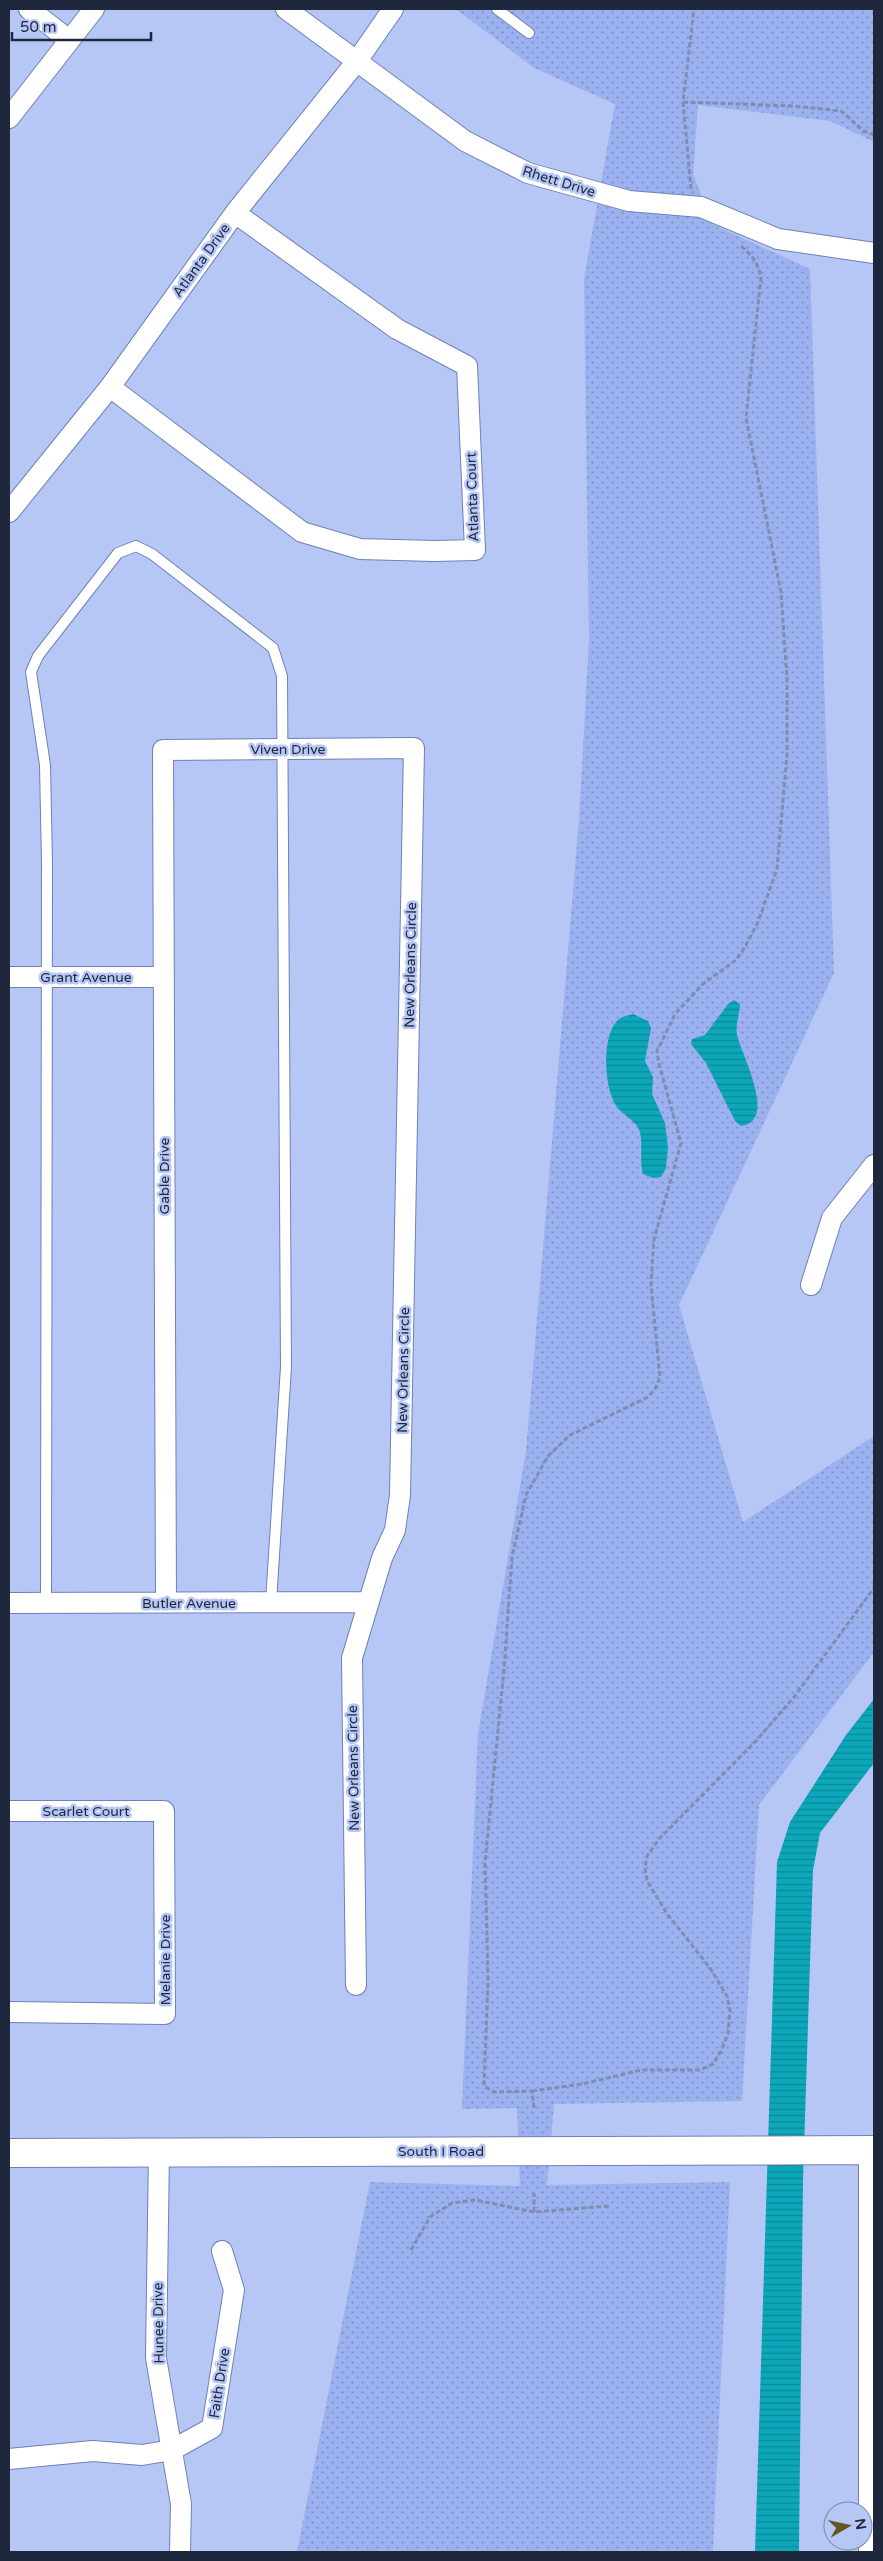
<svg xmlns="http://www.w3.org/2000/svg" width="883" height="2561" font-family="'Varela Round',sans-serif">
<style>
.grass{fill:url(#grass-dots)}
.water{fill:url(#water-rules)}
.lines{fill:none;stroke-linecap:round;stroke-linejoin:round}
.lane-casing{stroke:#6f81b7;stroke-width:12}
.street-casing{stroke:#6f81b7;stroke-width:22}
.secondary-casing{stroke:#6f81b7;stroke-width:30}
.path{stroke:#7f8db2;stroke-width:3;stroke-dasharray:5 2.5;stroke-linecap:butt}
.lane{stroke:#fff;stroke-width:10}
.street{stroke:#fff;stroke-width:20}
.secondary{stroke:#fff;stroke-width:28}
.labels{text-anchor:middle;stroke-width:5;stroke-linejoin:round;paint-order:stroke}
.street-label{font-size:14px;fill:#1f273d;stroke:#b6c7f5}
</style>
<defs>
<pattern id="grass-dots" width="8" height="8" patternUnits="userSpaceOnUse" patternTransform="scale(1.25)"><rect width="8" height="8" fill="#9cb1ef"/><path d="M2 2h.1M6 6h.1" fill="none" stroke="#7f90c3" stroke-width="1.8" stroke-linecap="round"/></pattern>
<pattern id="water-rules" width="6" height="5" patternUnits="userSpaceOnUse" patternTransform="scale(1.25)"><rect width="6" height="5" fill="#0da7ba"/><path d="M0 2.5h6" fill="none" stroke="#0c8898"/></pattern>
</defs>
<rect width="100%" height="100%" fill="#b6c7f5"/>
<!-- grass -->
<path class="grass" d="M456,9h418v133l-44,-21 -132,-16 -5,69 19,50 98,45 24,704 -155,332 64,217 131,-86v216l-115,153 -17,296 -188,3 -7,81 183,-3 -17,370h-416l73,-370 150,4 -3,-78 -55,1 16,-375 48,-283 53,-631 10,-179 -5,-362 31,-175 -81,-36z"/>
<!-- water -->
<path class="water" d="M734,1000l6,4c0,9 -5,22 -3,31 5,21 41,86 4,91l-6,-5 -29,-58 -15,-19 1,-5 13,-4 23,-31z
M633,1014l15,7 3,7 -6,33 8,16 -1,17 13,29 3,24 -2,21 -5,9 -8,1 -10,-4c-4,-14 0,-28 -3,-42 -3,-12 -19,-17 -25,-28 -11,-19 -13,-65 1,-82 5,-6 11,-6 17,-8z
M874,1699v64l-54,70 -7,37 -10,310 -4,372h-44l22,-690 13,-40 56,-87z"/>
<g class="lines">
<!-- lane casing -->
<g class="lane-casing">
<path id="lane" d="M497,9l32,24
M46,1603l1,-740 -2,-98 -14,-93 7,-16 80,-103 18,-7 16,8 121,94 9,28 4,691 -15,235"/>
</g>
<!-- street casing -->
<g class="street-casing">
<path id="street" d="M29,9l40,31
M286,9l179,132 63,32 101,28 72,6 77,32 96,14
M9,118l85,-109
M110,387l192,145 58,17 74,2 41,-1 -8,-184 -70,-37 -162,-116
M9,512l101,-125 125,-174 122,-152 36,-52
M9,977h154
M811,1285l21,-67 42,-53
M9,1603l360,-1
M166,1603l-3,-853 251,-2 -14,747 -5,35 -13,28 -30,100 4,327
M9,1811h155l1,203 -156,-2
M159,2151l-3,207 25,146 -1,48
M9,2459l84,-8 49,4 30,-5 40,-22 22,-138 -12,-39"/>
</g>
<!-- secondary casing -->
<g class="secondary-casing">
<path id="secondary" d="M9,2153l865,-3
M873,2552v-402"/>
</g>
<!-- path -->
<path class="path" d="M683,102l111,4 47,5 23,20 10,4
M691,189l-8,-87 11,-93
M532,2091l50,-7 59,-14h59l13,-6 8,-13 7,-17 2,-24 -3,-14 -17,-28 -42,-53 -21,-34 -2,-13 2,-12 13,-18 95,-96 39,-45 80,-109
M534,2108l-2,-17 -38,1 -10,-6 4,-106 -3,-118 19,-192 8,-113 14,-62 22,-39 22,-21 76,-37 8,-7 6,-13 -9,-94 3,-45 27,-96 -22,-79 -2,-13 18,-37 29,-31 32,-23 9,-13 13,-25 19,-53 10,-115v-75l-6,-87 -35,-174 15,-141c-3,-14 -9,-22 -20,-31
M534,2212v-19
M411,2250l19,-33 22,-14 23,-3 59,12 75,-6"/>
<!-- lane -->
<use href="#lane" class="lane"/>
<!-- street -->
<use href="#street" class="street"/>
<!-- secondary -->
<use href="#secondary" class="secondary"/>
</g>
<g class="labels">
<!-- street labels -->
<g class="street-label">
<text transform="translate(559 181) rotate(17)" y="5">Rhett Drive</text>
<text transform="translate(201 260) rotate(-54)" y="5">Atlanta Drive</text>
<text transform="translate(472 497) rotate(-92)" y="5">Atlanta Court</text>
<text x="288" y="754">Viven Drive</text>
<text transform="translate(410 965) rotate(-89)" y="5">New Orleans Circle</text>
<text x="86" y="982">Grant Avenue</text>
<text transform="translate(164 1176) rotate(-90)" y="5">Gable Drive</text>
<text transform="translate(403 1370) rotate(-89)" y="5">New Orleans Circle</text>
<text x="189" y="1608">Butler Avenue</text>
<text transform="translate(353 1768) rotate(-91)" y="5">New Orleans Circle</text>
<text x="86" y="1816">Scarlet Court</text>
<text transform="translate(165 1960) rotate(-90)" y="5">Melanie Drive</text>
<text x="441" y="2156">South I Road</text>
<text transform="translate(158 2323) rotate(-91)" y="5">Hunee Drive</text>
<text transform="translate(219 2383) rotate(-81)" y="5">Faith Drive</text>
</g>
</g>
<!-- border -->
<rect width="883" height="2561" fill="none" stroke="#1f273d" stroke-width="20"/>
<!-- north arrow -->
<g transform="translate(848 2526) rotate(81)"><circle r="24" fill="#b6c7f5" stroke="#7a87ab"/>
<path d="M0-4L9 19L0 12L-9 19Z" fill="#675523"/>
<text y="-8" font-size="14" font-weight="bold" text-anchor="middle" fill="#1f273d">N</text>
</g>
<!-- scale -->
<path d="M12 32v8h139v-8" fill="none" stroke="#1f273d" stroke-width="2.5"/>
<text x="20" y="32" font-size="15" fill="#1f273d" stroke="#b6c7f5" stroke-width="4" paint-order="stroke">50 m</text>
</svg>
